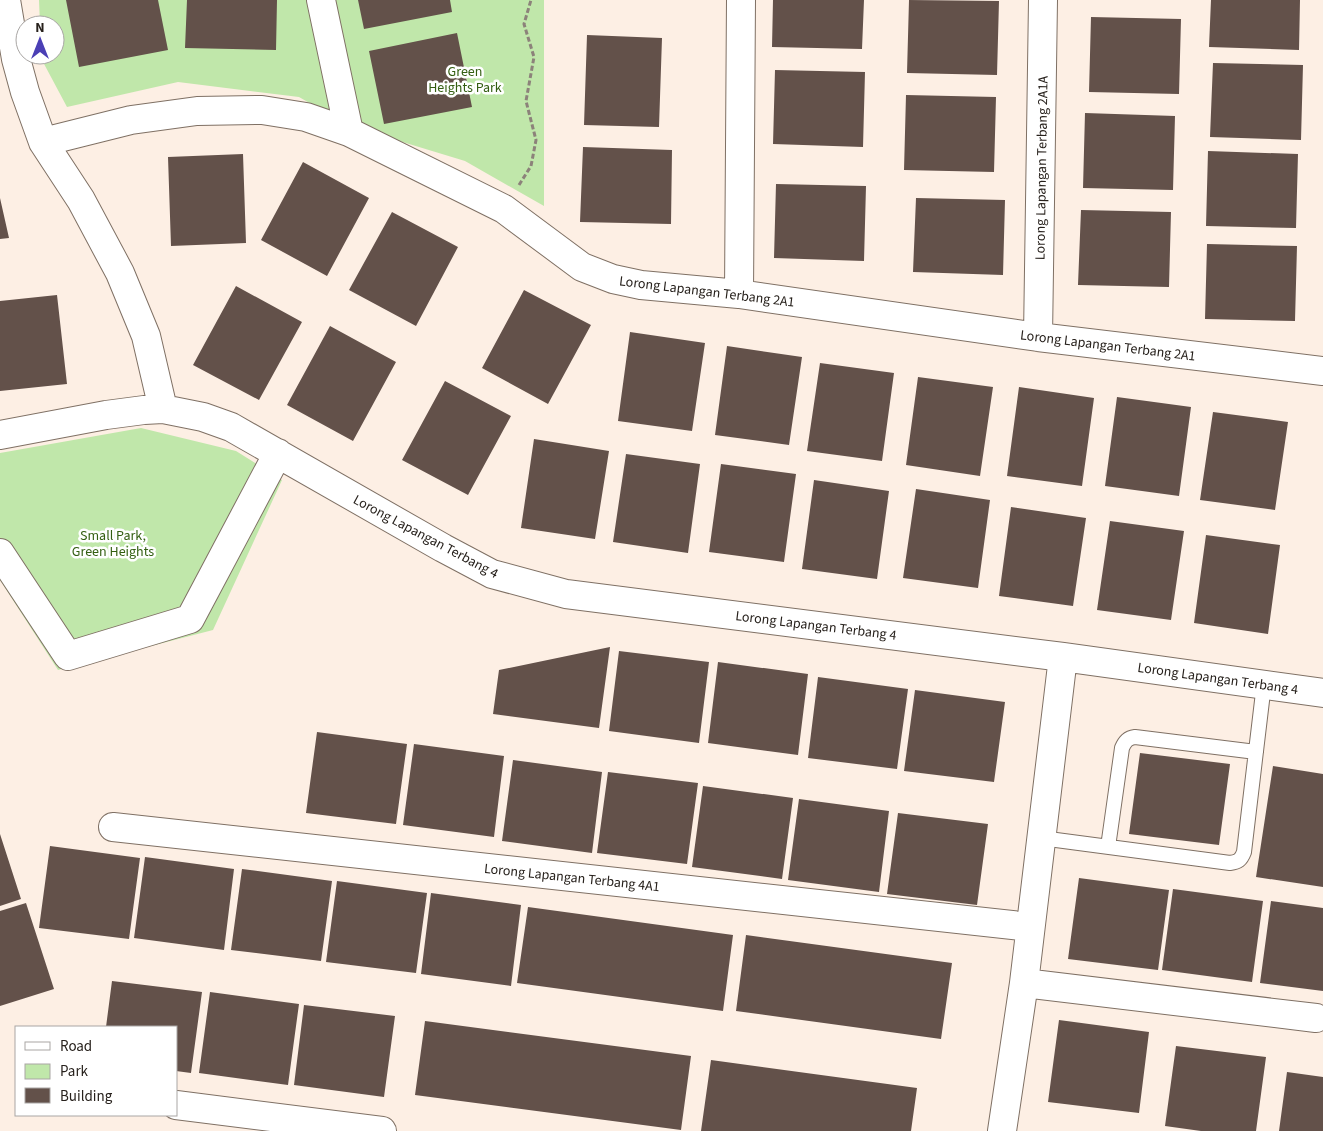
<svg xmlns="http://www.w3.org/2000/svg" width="1323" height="1131" font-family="'Source Sans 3',sans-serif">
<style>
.green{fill:#c0e7aa}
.building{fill:#63514a}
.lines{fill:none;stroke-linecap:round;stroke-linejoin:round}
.lane-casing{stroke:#7f7064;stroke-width:16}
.street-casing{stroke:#7f7064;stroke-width:30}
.path{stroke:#8c827a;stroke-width:3;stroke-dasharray:5 2.5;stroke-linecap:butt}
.lane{stroke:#fff;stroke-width:14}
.street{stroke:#fff;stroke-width:28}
.labels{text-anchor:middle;stroke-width:5;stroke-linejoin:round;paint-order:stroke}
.park-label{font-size:14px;fill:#335e11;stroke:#fff}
.street-label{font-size:14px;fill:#27211c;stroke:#fff}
</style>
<rect width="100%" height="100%" fill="#fdefe4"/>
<!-- green -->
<path class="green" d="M39,0h505v206l-79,-45 -115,-35 -51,-29 -121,-15 -111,25 -24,-45v-7h12v-30h-15z
M141,428l95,23 46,29 -69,150 -155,40 -58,-90v-127z"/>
<!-- building -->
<path class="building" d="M66,0h92l10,50 -89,17z
M187,0h90l-1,50 -91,-2z
M358,0h92l2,12 -88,17z
M773,0h91l-2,49 -90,-2z
M909,0l90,1 -2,74 -90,-2z
M1211,0h89l-1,50 -90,-3z
M1091,17l90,2 -2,75 -90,-2z
M457,33l15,74 -88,17 -15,-73z
M587,35l75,3 -3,89 -75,-2z
M1213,63l90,2 -2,75 -91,-3z
M775,70l90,2 -2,75 -90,-3z
M906,95l90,2 -2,75 -90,-2z
M1085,113l90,3 -2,74 -90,-2z
M583,147l89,3 -1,74 -91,-2z
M1208,151l90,3 -2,74 -90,-2z
M243,154l3,89 -75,3 -3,-89z
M303,162l66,36 -42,78 -66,-36z
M776,184l90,2 -2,75 -90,-3z
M0,198l9,40 -9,1z
M916,198l89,2 -2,75 -90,-3z
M1081,210l90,2 -2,75 -91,-2z
M392,212l66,35 -42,79 -67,-36z
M1207,244l90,2 -2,75 -90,-2z
M236,286l66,36 -43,78 -66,-35z
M524,290l67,35 -43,79 -66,-36z
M57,295l10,89 -67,7v-90z
M330,326l66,36 -43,79 -66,-36z
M630,332l75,11 -13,88 -74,-10z
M727,346l75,11 -13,88 -74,-10z
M820,363l74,10 -12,88 -75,-10z
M918,377l75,10 -13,89 -74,-11z
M445,381l66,35 -43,79 -66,-35z
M1019,387l75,11 -12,88 -75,-10z
M1117,397l74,10 -12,89 -74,-10z
M1213,412l75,10 -13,88 -75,-10z
M534,439l75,12 -14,88 -74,-11z
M626,454l74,10 -12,89 -75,-11z
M721,464l75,10 -12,88 -75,-10z
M814,480l75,11 -12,88 -75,-10z
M916,489l74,11 -12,88 -75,-10z
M1011,507l75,11 -13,88 -74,-10z
M1110,521l74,10 -13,89 -74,-10z
M1206,535l74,10 -12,89 -74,-11z
M610,647l-11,81 -106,-14 6,-44z
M619,651l90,11 -10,81 -90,-12z
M718,662l90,12 -10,81 -90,-12z
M818,677l90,12 -11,80 -89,-11z
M915,690l90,12 -11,80 -90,-11z
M317,732l90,12 -11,80 -90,-11z
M414,744l90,12 -10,81 -91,-12z
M1140,753l90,11 -11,81 -90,-11z
M513,760l89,12 -10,81 -90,-12z
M1273,766l50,8v113l-67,-10z
M608,772l90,11 -11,81 -90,-11z
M703,786l90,12 -11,81 -90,-12z
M799,799l90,12 -10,81 -91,-12z
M898,813l90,11 -11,81 -90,-11z
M0,834l21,65 -21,7z
M50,846l90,12 -11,81 -90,-11z
M145,857l89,12 -10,81 -90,-12z
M242,869l90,12 -11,80 -90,-11z
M1079,878l90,12 -11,80 -90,-11z
M337,881l90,12 -11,80 -90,-11z
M1173,889l90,12 -11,81 -90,-12z
M431,893l90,12 -10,81 -90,-12z
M1271,901l52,7v83l-63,-8z
M26,903l28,86 -54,17v-95z
M528,907l205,28 -10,76 -206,-28z
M746,935l206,28 -11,76 -205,-28z
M112,981l90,11 -11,81 -15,-2v-44h-70z
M210,992l89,12 -11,81 -89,-12z
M304,1005l91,11 -11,81 -90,-12z
M1059,1020l90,12 -10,81 -91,-11z
M425,1021l266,35 -10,74 -266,-35z
M1176,1046l90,11 -10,74h-55l-36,-5z
M711,1060l206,28 -6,43h-210z
M1287,1072l36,5v54h-44z"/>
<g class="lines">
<!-- lane casing -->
<g class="lane-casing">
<path id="lane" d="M1041,838l189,25c8,-1 11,-3 14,-11l20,-168
M1108,847l14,-99c3,-7 6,-10 13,-11l121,15"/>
</g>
<!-- street casing -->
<g class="street-casing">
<path id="street" d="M6,0l10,59 9,33 18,50 38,58 39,73 26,63 17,73
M321,0l28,132
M43,142l88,-22 66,-9 65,-1 44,7 43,15 155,77 78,58 31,12 28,6 98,9 299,43 285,34
M739,294l2,-294
M1038,337l5,-337
M0,435l106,-20 38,-5 19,-1 40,8 28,10 212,121 49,26 74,20 497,63 260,36
M0,553l68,103 122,-37 88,-166
M113,827l917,100
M1024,983l292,35
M176,1105l206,26
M1002,1131l22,-148 39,-326"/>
</g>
<!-- path -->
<path class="path" d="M519,185l12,-19 5,-26 -10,-39 8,-44 -10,-33 7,-24"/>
<!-- lane -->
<use href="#lane" class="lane"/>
<!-- street -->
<use href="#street" class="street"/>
</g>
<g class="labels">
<!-- park labels -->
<g class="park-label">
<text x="465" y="76">Green<tspan x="465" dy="16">Heights Park</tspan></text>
<text x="113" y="540">Small Park,<tspan x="113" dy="16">Green Heights</tspan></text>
</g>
<!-- street labels -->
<g class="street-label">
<text transform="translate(1041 168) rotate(-89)" y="5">Lorong Lapangan Terbang 2A1A</text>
<text transform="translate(707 291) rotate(7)" y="5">Lorong Lapangan Terbang 2A1</text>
<text transform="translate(1108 345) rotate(7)" y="5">Lorong Lapangan Terbang 2A1</text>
<text transform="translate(426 536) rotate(28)" y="5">Lorong Lapangan Terbang 4</text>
<text transform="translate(816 625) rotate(7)" y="5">Lorong Lapangan Terbang 4</text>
<text transform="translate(1218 678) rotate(8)" y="5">Lorong Lapangan Terbang 4</text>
<text transform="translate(572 877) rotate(6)" y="5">Lorong Lapangan Terbang 4A1</text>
</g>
</g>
<!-- legend -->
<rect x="15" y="1026" width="162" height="90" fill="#ffffff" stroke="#a9a6a4"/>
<rect x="25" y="1042" width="25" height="8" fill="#ffffff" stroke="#a9a6a4"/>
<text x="60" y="1051" font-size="15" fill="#27211c">Road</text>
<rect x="25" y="1064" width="25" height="15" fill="#c0e7aa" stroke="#a9a6a4"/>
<text x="60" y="1076" font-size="15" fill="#27211c">Park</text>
<rect x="25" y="1088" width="25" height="15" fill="#63514a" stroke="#a9a6a4"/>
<text x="60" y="1101" font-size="15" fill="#27211c">Building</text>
<!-- north arrow -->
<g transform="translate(40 40)"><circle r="24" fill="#ffffff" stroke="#a9a6a4"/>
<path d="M0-4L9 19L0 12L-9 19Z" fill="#4b3fb5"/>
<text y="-8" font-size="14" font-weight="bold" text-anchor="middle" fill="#27211c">N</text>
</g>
</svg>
